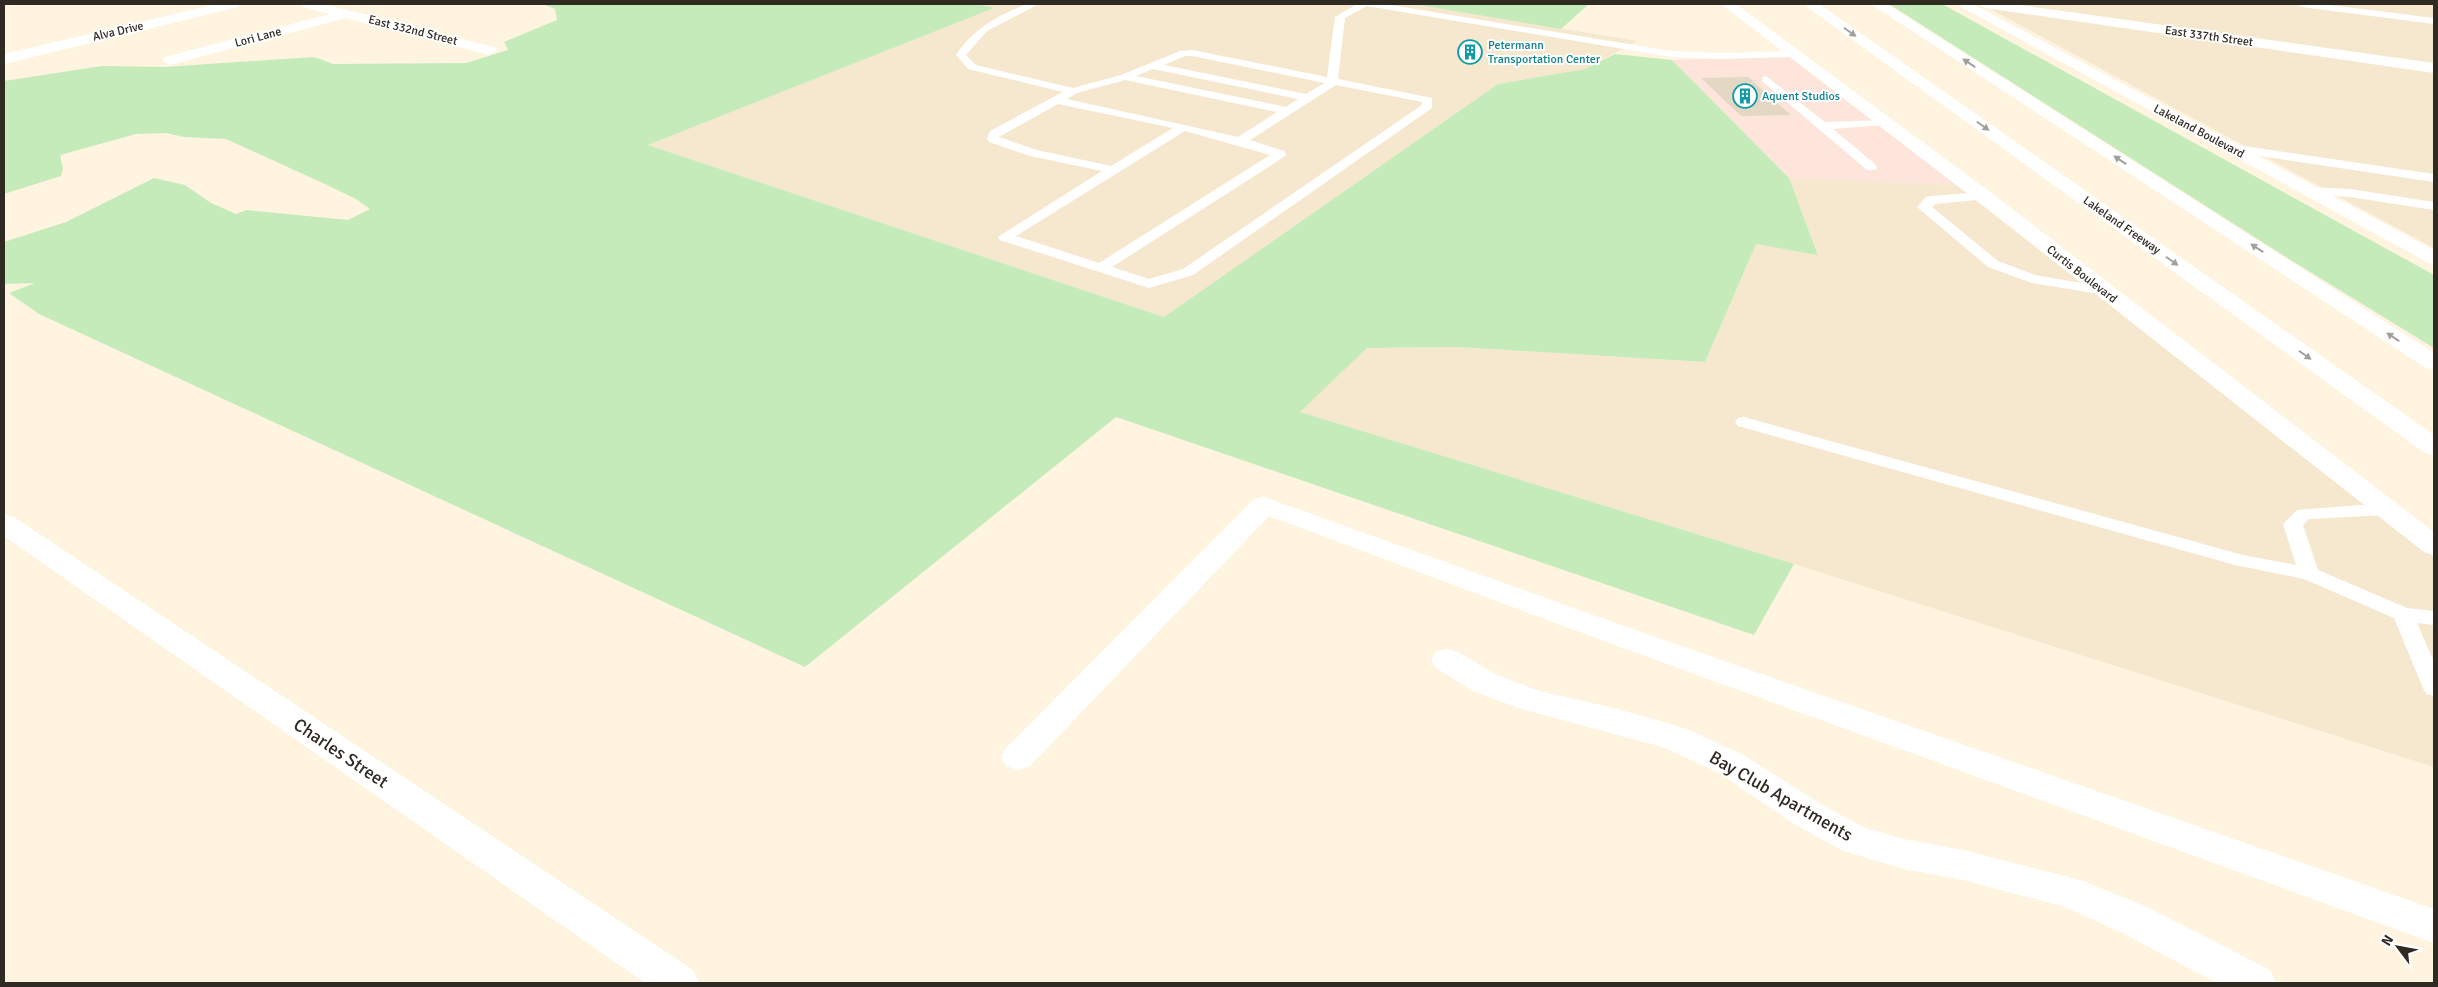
<svg xmlns="http://www.w3.org/2000/svg" width="2438" height="987" font-family="Signika,sans-serif">
<style>
.commercial{fill:#fde5db}
.built{fill:#f6e8ce}
.green{fill:#c5ebbb}
.building{fill:#e2d8c4}
.lines{fill:none;stroke-linecap:round;stroke-linejoin:round}
.lane{fill:#fff;fill-rule:evenodd}
.street{fill:#fff;fill-rule:evenodd}
.secondary{fill:#fff;fill-rule:evenodd}
.highway{fill:#fff;fill-rule:evenodd}
.oneway{fill:#a1a09c}
.labels{text-anchor:middle;stroke-width:4;stroke-linejoin:round;paint-order:stroke}
.far-street-label{font-size:12px;fill:#2f2b23;stroke:#fff}
.far-culture-label{font-size:12px;fill:#0d838f;stroke:#fff;text-anchor:start}
.near-street-label{font-size:18px;fill:#2f2b23;stroke:#fff}
</style>
<rect width="100%" height="100%" fill="#fef4e0"/>
<!-- commercial -->
<path class="commercial" d="M1788,56l168,129 -167,-7 -117,-118z"/>
<!-- built -->
<path class="built" d="M979,4h434l224,37 -52,28 -87,15 -334,233 -516,-172 345,-137z
M1981,4h453v244z
M1789,178l167,7 478,372v210l-640,-203 -495,-152 68,-64 90,-1 248,15 51,-118 62,10z"/>
<!-- green -->
<path class="green" d="M543,4h436l15,4 -346,137 516,172 334,-233 87,-15 30,-15 57,6 117,118 29,77 -62,-11 -51,118 -248,-15 -90,1 -67,64 494,152 -40,71 -638,-218 -311,250 -766,-353 -30,-21 26,-10 -31,1v-42l62,-20 88,-44 31,7 26,18 25,11 11,-4 101,10 22,-11 -14,-10 -31,-15 -99,-45 -42,-2 -18,-4 -30,1 -76,21 3,14 -2,7 -57,18v-113l98,-15 62,1 150,-10 19,7 133,-1 42,-13 -4,-8 53,-22 -2,-11z
M1413,4h176l-28,25z
M1889,4h53l492,271v73l-145,-89z"/>
<!-- building -->
<path class="building" d="M1748,77l43,38 -50,1 -40,-38z"/>
<g class="lines">
<!-- lane -->
<path class="lane" d="M1027,4h12l-52,27 -21,24 10,10 97,23 48,-13 59,-24 12,-1 135,27 8,-60 22,-13h28l286,47 51,2 71,-2 5,3 -5,3 -71,2 -51,-2 -304,-51 -22,12 -7,61 94,19v10l-239,167 -44,13 -149,-48 -2,-3 104,-66 -72,-15 -41,-14 -2,-3 3,-8 73,-39 -95,-23 -12,-14c18,-27 41,-39 71,-51zM1185,56h7l133,27 -19,11 -142,-29zM1153,69l145,30 -12,8 -150,-31zM1125,80l152,32 -39,25 -171,-38 10,-6zM1336,85l86,17v3l-239,164 -34,10 -37,-12 172,-110 2,-3 -2,-3 -34,-11zM1058,104l115,24 -62,38 -74,-16 -38,-13zM1185,131l85,24 -171,108 -83,-27z
M2297,4h25l112,14v6l-132,-17z
M1766,76l59,46 63,-2 2,2 -6,3 -51,4 42,35 2,3 -2,3h-8l-105,-89v-4z
M2230,144l204,30v8l-208,-31 -2,-3z
M2310,187l40,2 84,13v8l-84,-13 -45,-3 -1,-3 1,-3z
M1983,192l7,4 -2,3 -53,5 -3,3 66,54 37,14 75,13 2,3 -2,3 -5,1 -73,-12 -44,-16 -71,-60 9,-10 5,-1z
M1744,417l499,138 53,10 -13,-41 14,-14 89,-7 7,2 3,4 -3,4 -7,2 -77,4 -6,6 15,45 89,38 27,3v14l-17,-2 17,39v34l-8,-2 -3,-6 -29,-70 -90,-39 -69,-14 -497,-139 -3,-4 3,-4z"/>
<!-- street -->
<path class="street" d="M217,4h23l-2,3 -234,57v-10z
M301,4h22l171,43 3,3 -8,5 -143,-37 -176,47 -8,-5 3,-3 165,-43 -27,-7z
M1978,4h34l422,59v10l-449,-65z
M1264,497l354,127 816,285v34l-838,-305 -327,-122 -239,250 -12,4 -12,-4 -5,-9 5,-9 248,-249z
M4,514l10,3 679,453 6,13h-54l-641,-447z
M1447,649l11,3 39,23 42,16 79,18 69,20 56,26 76,48 46,25 39,11 59,11 120,31 64,26 123,63 6,13h-59l-98,-52 -57,-25 -99,-26 -59,-11 -63,-19 -48,-27 -74,-50 -56,-26 -142,-38 -48,-18 -37,-23 -5,-8 5,-8z"/>
<!-- secondary -->
<path class="secondary" d="M1721,4h15l254,188 444,340v23l-10,-3 -448,-352z
M1956,4h17l461,246v14l-7,-2z"/>
<!-- highway -->
<path class="highway" d="M1803,4h16l615,431v20l-9,-2z
M1871,4h16l547,349v17l-8,-2z"/>
</g>
<!-- one-way arrows -->
<defs><path id="oneway-solid" d="M-6-.8H1V-3.2L6.5 0L1 3.2V.8H-6Z" transform="scale(1.25)"/></defs>
<g class="oneway">
<use href="#oneway-solid" transform="translate(1850 32) rotate(35)"/>
<use href="#oneway-solid" transform="translate(1969 63) rotate(-147)"/>
<use href="#oneway-solid" transform="translate(1983 126) rotate(35)"/>
<use href="#oneway-solid" transform="translate(2120 160) rotate(-147)"/>
<use href="#oneway-solid" transform="translate(2257 248) rotate(-147)"/>
<use href="#oneway-solid" transform="translate(2172 261) rotate(35)"/>
<use href="#oneway-solid" transform="translate(2393 337) rotate(-147)"/>
<use href="#oneway-solid" transform="translate(2305 355) rotate(35)"/>
</g>
<!-- icons -->
<defs>
<g id="building-ring" transform="scale(1.25)"><circle r="9.5" fill="#fff" stroke="#0f9aa8" stroke-width="1.5"/><path d="M-4-6H4V6H1V3H-1V6H-4ZM-2.5-4.3h1.7v1.8h-1.7ZM.8-4.3h1.7v1.8H.8ZM-2.5-1h1.7V.8h-1.7ZM.8-1h1.7V.8H.8Z" fill="#0f9aa8"/></g>
</defs>
<g fill-rule="evenodd">
<use href="#building-ring" x="1470" y="52"/>
<use href="#building-ring" x="1745" y="96"/>
</g>
<g class="labels">
<!-- far-street labels -->
<g class="far-street-label">
<text transform="translate(413 30) rotate(14)" y="4">East 332nd Street</text>
<text transform="translate(118 31) rotate(-13)" y="4">Alva Drive</text>
<text transform="translate(2209 36) rotate(8)" y="4">East 337th Street</text>
<text transform="translate(258 37) rotate(-15)" y="4">Lori Lane</text>
<text transform="translate(2199 131) rotate(28)" y="4">Lakeland Boulevard</text>
<text transform="translate(2122 225) rotate(35)" y="4">Lakeland Freeway</text>
<text transform="translate(2082 274) rotate(38)" y="4">Curtis Boulevard</text>
</g>
<!-- far-culture labels -->
<g class="far-culture-label">
<text x="1488" y="49">Petermann<tspan x="1488" dy="14">Transportation Center</tspan></text>
<text x="1762" y="100">Aquent Studios</text>
</g>
<!-- near-street labels -->
<g class="near-street-label">
<text transform="translate(341 753) rotate(34)" y="6">Charles Street</text>
<text transform="translate(1781 796) rotate(30)" y="6">Bay Club Apartments</text>
</g>
</g>
<!-- border -->
<rect width="2438" height="987" fill="none" stroke="#2f2b23" stroke-width="10"/>
<!-- north arrow -->
<g transform="translate(2398 947) rotate(302)" stroke="#ffffff" stroke-width="4" paint-order="stroke">
<path d="M0-4L9 19L0 12L-9 19Z" fill="#2f2b23"/>
<text y="-8" font-size="14" font-weight="bold" text-anchor="middle" fill="#2f2b23">N</text>
</g>
</svg>
